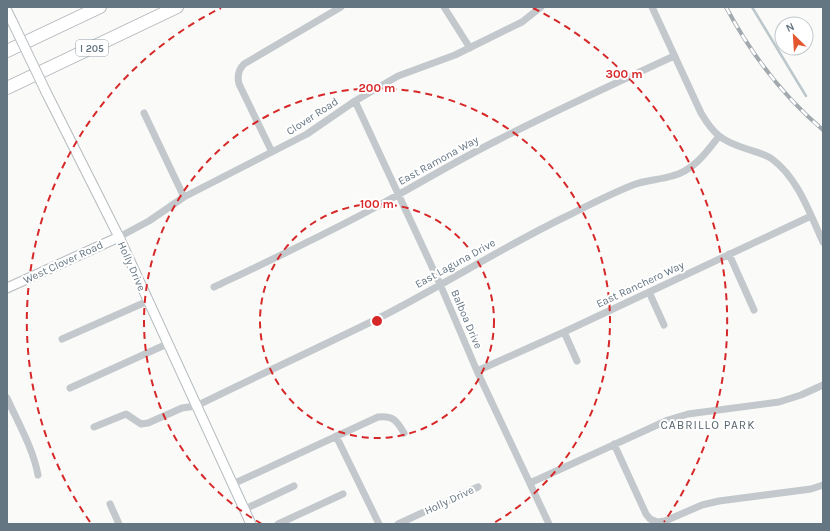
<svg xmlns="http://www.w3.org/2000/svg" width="830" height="531" font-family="Karla,sans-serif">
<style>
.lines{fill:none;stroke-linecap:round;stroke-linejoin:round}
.stream{stroke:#bbc7cb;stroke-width:2.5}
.secondary-casing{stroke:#b3babf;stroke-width:11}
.highway-casing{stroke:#b4b9bd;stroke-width:14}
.street{stroke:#c3c8cc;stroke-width:7}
.secondary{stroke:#fff;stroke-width:9}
.highway{stroke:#fff;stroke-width:12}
.rail-casing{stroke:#a2aab0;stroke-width:4}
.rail{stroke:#fff;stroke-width:2.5;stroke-dasharray:8;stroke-linecap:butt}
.secondary-bridge-casing{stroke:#b3babf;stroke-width:11;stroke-linecap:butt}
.secondary-bridge{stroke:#fff;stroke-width:9}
.ring{fill:none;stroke:#d62828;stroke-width:2;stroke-dasharray:7 5}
.labels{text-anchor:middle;stroke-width:4;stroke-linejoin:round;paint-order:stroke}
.shield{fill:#fff;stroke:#939fa8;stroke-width:1}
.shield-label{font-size:10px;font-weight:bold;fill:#657683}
.street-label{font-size:11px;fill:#657683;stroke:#fff}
.neighbourhood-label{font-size:12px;letter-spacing:1px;fill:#57646e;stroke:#fff}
.centre{fill:#d62828;stroke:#fff;stroke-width:2}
.ring-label{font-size:12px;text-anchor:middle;font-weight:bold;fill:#d62828;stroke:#fff;stroke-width:4;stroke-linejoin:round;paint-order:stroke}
</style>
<rect width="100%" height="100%" fill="#fafaf8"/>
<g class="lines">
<!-- stream -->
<path class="stream" d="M752,7l54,89"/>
<!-- secondary casing -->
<g class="secondary-casing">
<path id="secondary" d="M7,11l6,12
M46,92l73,145 132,287
M7,288l112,-51"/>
</g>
<!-- highway casing -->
<g class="highway-casing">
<path id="highway" d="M7,51l93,-44
M7,88l170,-81"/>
</g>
<!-- street -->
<path class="street" d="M444,7l26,41
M652,7l49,106c13,22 21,28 46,36 9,3 18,5 25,10 26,19 38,55 51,83
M355,101l85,183 37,87 72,153
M144,113l40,84
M272,152l-33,-68c-2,-8 -1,-14 5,-20l97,-57
M119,237l30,-16 35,-24 123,-63 48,-33 43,-25 57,-21 67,-33 19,-15
M729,254l25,56
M214,287c57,-27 115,-54 171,-85 37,-20 73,-42 111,-61 58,-30 118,-57 178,-85
M649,292l15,33
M564,332l13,29
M62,339l86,-38
M477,371l87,-39 247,-116
M70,388l97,-44
M7,398c11,25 26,50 31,77
M94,427l32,-13 15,10 7,-1 34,-15 14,-2c61,-30 122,-58 183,-88 63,-32 122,-70 186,-101 22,-11 45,-23 68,-32 13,-5 26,-5 39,-9 21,-5 34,-23 47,-40
M336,436l43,88
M614,444l32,70 4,5 7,3 8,-1 37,-16 17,-4 92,-12 12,-4
M530,483l138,-63 20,-6 91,-12 22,-7 22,-10
M233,484l145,-67c15,-2 19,4 26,16
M110,504l9,20
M245,509l49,-23
M278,524l65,-30
M398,524l80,-37"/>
<!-- secondary -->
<use href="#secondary" class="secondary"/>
<!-- highway -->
<use href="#highway" class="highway"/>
<!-- rail casing -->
<g class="rail-casing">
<path id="rail" d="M726,7c25,47 57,89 97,123"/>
</g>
<!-- rail -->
<use href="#rail" class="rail"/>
<!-- secondary-bridge casing -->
<g class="secondary-bridge-casing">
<path id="secondary-bridge" d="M13,23l33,69"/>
</g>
<!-- secondary-bridge -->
<use href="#secondary-bridge" class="secondary-bridge"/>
</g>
<!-- distance rings -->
<g class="ring">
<circle cx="377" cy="321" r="117"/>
<path d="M262 524A233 233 0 1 1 492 524"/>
<path d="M90 522A350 350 0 0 1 221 8M533 8A350 350 0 0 1 664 522"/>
</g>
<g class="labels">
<!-- shield labels -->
<rect class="shield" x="76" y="40" width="32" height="16" rx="3"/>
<g class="shield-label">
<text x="92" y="52">I 205</text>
</g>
<!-- street labels -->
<g class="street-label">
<text transform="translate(312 116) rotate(-33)" y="4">Clover Road</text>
<text transform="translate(438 160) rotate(-29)" y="4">East Ramona Way</text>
<text transform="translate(63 262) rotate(-25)" y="4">West Clover Road</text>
<text transform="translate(455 263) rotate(-29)" y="4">East Laguna Drive</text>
<text transform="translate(132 266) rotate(66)" y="4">Holly Drive</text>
<text transform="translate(640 284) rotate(-25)" y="4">East Ranchero Way</text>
<text transform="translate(467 319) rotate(67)" y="4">Balboa Drive</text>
<text transform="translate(449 500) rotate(-25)" y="4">Holly Drive</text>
</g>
<!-- neighbourhood labels -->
<g class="neighbourhood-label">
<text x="708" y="429">CABRILLO PARK</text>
</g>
</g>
<circle cx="377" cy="321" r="6" class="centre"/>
<g class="ring-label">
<text x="624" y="78">300 m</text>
<text x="377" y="92">200 m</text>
<text x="377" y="208">100 m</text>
</g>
<!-- border -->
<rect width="830" height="531" fill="none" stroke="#657683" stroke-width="16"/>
<!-- north arrow -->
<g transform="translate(794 36) rotate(335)"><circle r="19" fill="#ffffff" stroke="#c1c8cd"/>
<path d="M0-3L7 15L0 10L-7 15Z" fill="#e4572e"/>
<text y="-6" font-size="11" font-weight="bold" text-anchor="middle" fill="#657683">N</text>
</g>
</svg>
